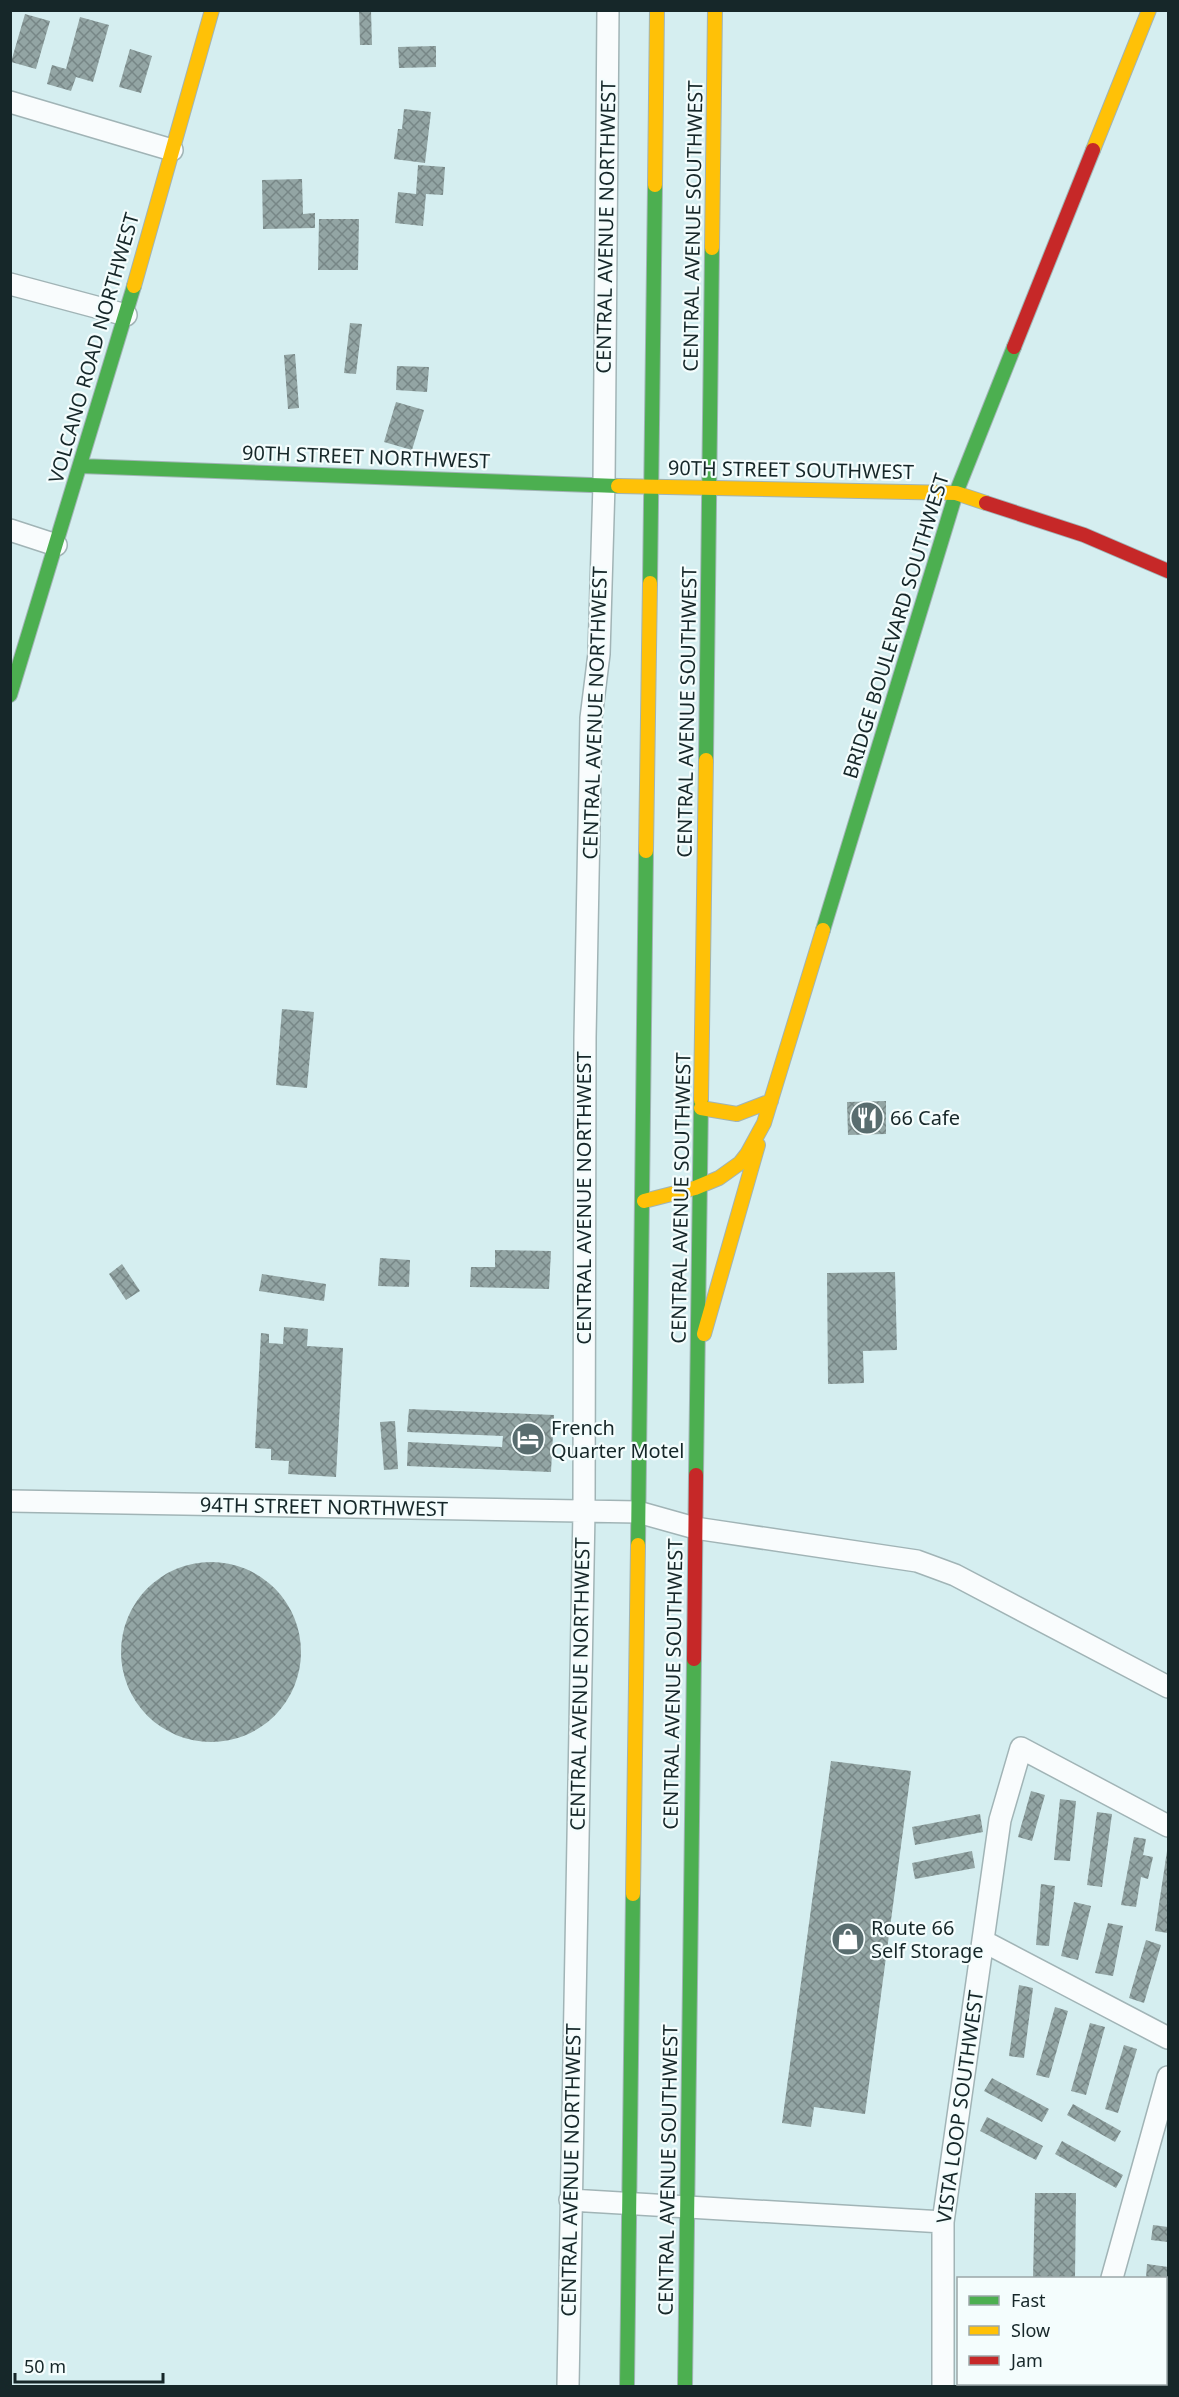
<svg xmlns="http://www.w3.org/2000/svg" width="1179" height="2397" font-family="'Noto Sans',sans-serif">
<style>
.building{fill:url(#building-cross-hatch)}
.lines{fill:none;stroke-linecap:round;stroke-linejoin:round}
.street-casing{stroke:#a1b4b6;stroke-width:24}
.fast-casing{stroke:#a1b4b6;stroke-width:16}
.slow-casing{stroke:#a1b4b6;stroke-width:16}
.jam-casing{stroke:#a1b4b6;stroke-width:16}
.street{stroke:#f9fcfd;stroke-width:21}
.fast{stroke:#4caf50;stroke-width:14}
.slow{stroke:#ffc107;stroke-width:14}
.jam{stroke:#c62828;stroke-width:14}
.labels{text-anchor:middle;stroke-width:4.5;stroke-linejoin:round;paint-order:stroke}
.street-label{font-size:20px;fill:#162729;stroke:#f4fdfd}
.poi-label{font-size:20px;fill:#162729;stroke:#f4fdfd;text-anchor:start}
</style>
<defs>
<pattern id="building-cross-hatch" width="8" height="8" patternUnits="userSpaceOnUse" patternTransform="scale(1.5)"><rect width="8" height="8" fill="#93a5a4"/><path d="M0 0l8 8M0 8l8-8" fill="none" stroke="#778686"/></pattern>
</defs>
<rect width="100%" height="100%" fill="#d5eef0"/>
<!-- building -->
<path class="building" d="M359,10h12l1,35h-12z
M25,14l25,7 -14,48 -25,-7z
M80,17l29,8 -16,57 -17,-5 -5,14 -24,-7 5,-19 14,4z
M436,46v21l-37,1 -1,-21z
M130,49l22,7 -11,37 -22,-6z
M404,109l27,3 -6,51 -31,-4 4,-30h4z
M418,165l27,2 -2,28 -17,-1 -3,32 -28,-3 3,-31 18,2z
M302,179l1,35 12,-1v15l-52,1 -1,-49z
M319,219h40l-1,51h-40z
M350,323l12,1 -6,50 -12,-1z
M295,354l4,54 -11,1 -4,-54z
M397,366l32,1 -2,25 -31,-2z
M396,402l28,8 -12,40 -28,-8z
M282,1009l32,3 -7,76 -31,-3z
M886,1101v33l-38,1 -1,-33z
M495,1250l56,1 -2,38 -79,-2 1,-20h24z
M380,1258l30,2 -1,27 -31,-1z
M122,1264l18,27 -14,9 -17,-26z
M895,1272l2,78 -34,1 1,32 -36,1 -1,-111z
M262,1274l64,10 -2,17 -65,-10z
M284,1327l24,2 -1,17 36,2 -7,129 -48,-3 1,-13 -18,-1v-11l-16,-1 6,-115 8,1v9l14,1z
M409,1409l145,6 -3,57 -144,-6 1,-24 94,5 1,-11 -96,-4z
M395,1421l3,48 -14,1 -4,-48z
M121 1652a90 90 0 1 1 180 0a90 90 0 1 1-180 0Z
M831,1761l80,10 -46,343 -51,-7 -3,20 -29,-4z
M1031,1791l14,4 -13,46 -14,-4z
M1060,1799l16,2 -6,60 -16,-1z
M1097,1812l15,2 -10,73 -15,-2z
M980,1814l3,18 -68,13 -3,-18z
M1134,1837l12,2 -3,16 10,2 -5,22 -7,-2 -5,30 -15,-2z
M972,1851l3,17 -60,11 -3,-16z
M1167,1851h1v82l-13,-2z
M1041,1884l14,2 -6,60 -13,-1z
M1074,1902l17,4 -13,54 -17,-4z
M1108,1923l15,3 -10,50 -18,-3z
M1146,1940l15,5 -17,58 -15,-5z
M1019,1985l14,3 -9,70 -15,-2z
M1055,2007l13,4 -19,67 -13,-3z
M1090,2023l15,4 -19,68 -15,-4z
M1124,2045l13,4 -19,64 -13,-4z
M992,2078l57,31 -7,13 -58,-31z
M1073,2104l48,27 -6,11 -48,-27z
M987,2117l56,29 -7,14 -56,-29z
M1062,2141l61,34 -7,13 -61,-34z
M1035,2193h41l-1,85h-42z
M1153,2225l15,2v15l-17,-2z
M1147,2264l21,3v14l-2,-3h-20z"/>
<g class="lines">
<!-- street casing -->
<g class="street-casing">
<path id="street" d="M10,102l162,48
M10,284l116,31
M10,530l46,15
M10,1501l628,11 57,16 222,33 38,14 213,112
M983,1941l185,97
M570,2200l373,22
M1112,2278l56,-201
M1166,2382h2
M568,2386l16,-875 1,-473 6,-320 8,-64 5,-170 4,-474
M943,2386v-164l57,-402 21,-72 147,78"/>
</g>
<!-- fast casing -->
<g class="fast-casing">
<path id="fast" d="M80,466l538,20
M650,583l5,-398
M10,695l124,-409
M706,760l6,-512
M823,930l133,-437 58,-146
M696,1475l5,-375
M638,1545l8,-694
M627,2386l6,-492
M685,2386l9,-727"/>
</g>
<!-- slow casing -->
<g class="slow-casing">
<path id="slow" d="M1093,150l56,-140
M655,185l2,-175
M712,248l3,-238
M134,286l78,-276
M618,486l338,7 30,10
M646,851l4,-268
M701,1100l5,-340
M701,1108l36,6 34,-13
M644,1201l51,-13 24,-10 21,-15 7,-9 17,-31 59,-193
M704,1334l54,-189
M633,1894l5,-349"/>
</g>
<!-- jam casing -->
<g class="jam-casing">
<path id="jam" d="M1014,347l79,-197
M986,503l98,32 84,36
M694,1659l2,-184"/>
</g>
<!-- street -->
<use href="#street" class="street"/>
<!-- fast -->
<use href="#fast" class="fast"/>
<!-- slow -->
<use href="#slow" class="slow"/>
<!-- jam -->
<use href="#jam" class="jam"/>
</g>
<!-- icons -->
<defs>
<g id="restaurant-disc" transform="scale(1.725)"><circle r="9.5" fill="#596d6f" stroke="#f4fdfd"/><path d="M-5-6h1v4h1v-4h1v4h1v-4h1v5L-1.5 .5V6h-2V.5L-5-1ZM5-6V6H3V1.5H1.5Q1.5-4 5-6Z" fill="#fff"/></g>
<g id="hotel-disc" transform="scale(1.725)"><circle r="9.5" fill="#596d6f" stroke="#f4fdfd"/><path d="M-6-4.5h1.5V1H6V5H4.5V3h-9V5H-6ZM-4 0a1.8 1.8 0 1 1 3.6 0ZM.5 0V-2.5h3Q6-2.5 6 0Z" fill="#fff"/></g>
<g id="shop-disc" transform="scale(1.725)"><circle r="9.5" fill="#596d6f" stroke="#f4fdfd"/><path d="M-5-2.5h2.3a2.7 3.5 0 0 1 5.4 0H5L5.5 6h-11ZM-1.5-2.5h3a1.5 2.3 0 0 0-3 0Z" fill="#fff"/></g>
</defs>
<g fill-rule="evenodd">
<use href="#restaurant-disc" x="867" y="1118"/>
<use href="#hotel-disc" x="528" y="1439"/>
<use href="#shop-disc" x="848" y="1939"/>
</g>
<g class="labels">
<!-- street labels -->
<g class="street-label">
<text transform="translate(693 226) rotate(-89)" y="7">CENTRAL AVENUE SOUTHWEST</text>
<text transform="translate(606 227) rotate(-89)" y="7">CENTRAL AVENUE NORTHWEST</text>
<text transform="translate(94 348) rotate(-74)" y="7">VOLCANO ROAD NORTHWEST</text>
<text transform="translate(366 457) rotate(2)" y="7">90TH STREET NORTHWEST</text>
<text transform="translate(791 470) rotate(1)" y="7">90TH STREET SOUTHWEST</text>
<text transform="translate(896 626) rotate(-73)" y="7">BRIDGE BOULEVARD SOUTHWEST</text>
<text transform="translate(687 712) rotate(-89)" y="7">CENTRAL AVENUE SOUTHWEST</text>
<text transform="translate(595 713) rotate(-88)" y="7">CENTRAL AVENUE NORTHWEST</text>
<text transform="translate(584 1198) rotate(-90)" y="7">CENTRAL AVENUE NORTHWEST</text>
<text transform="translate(681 1198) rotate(-89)" y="7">CENTRAL AVENUE SOUTHWEST</text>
<text transform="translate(324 1507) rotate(1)" y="7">94TH STREET NORTHWEST</text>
<text transform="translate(580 1684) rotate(-89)" y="7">CENTRAL AVENUE NORTHWEST</text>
<text transform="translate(673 1684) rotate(-89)" y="7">CENTRAL AVENUE SOUTHWEST</text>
<text transform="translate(960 2107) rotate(-82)" y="7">VISTA LOOP SOUTHWEST</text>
<text transform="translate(571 2170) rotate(-89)" y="7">CENTRAL AVENUE NORTHWEST</text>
<text transform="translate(668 2170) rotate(-89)" y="7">CENTRAL AVENUE SOUTHWEST</text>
</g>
<!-- poi labels -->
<g class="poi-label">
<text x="890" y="1125">66 Cafe</text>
<text x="551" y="1435">French<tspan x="551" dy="23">Quarter Motel</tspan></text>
<text x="871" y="1935">Route 66<tspan x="871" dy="23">Self Storage</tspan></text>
</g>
</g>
<!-- border -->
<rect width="1179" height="2397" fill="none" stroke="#162729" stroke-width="24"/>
<!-- legend -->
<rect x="957" y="2277" width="210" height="108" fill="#f4fdfd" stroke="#9ba7a8" stroke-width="1.5"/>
<rect x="969" y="2296" width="30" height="9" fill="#4caf50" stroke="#9ba7a8" stroke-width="1.5"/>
<text x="1011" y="2307" font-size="18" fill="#162729">Fast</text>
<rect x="969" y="2326" width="30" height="9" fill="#ffc107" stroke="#9ba7a8" stroke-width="1.5"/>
<text x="1011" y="2337" font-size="18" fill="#162729">Slow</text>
<rect x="969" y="2356" width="30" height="9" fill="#c62828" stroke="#9ba7a8" stroke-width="1.5"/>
<text x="1011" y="2367" font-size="18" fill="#162729">Jam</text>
<!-- scale -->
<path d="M15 2373v9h148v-9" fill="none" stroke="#162729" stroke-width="3"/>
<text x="24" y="2373" font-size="18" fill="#162729" stroke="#f4fdfd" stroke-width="4.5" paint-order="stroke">50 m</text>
</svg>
